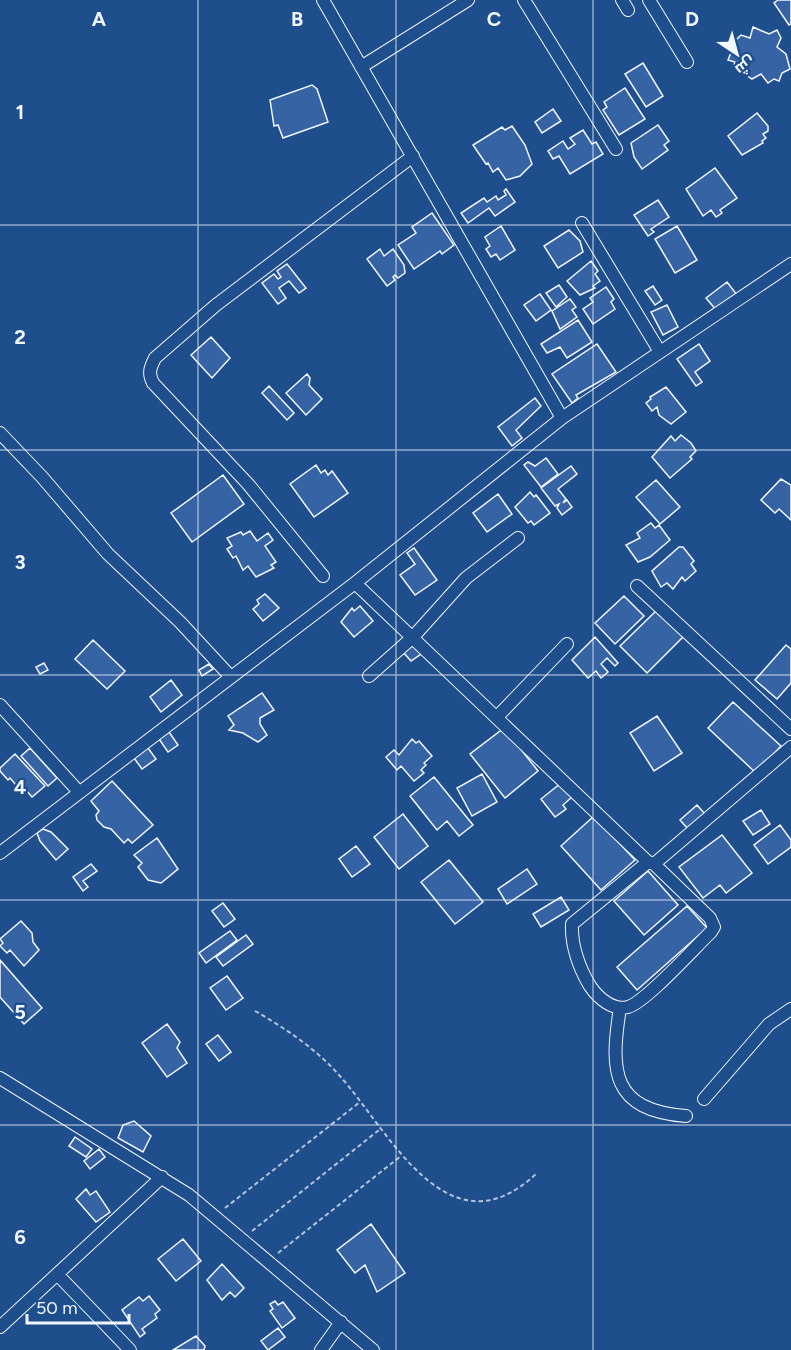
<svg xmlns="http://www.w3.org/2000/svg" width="791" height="1350" font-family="Figtree,Cairo,sans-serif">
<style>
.building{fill:#3563a3;stroke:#f2f6ff;stroke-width:1.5}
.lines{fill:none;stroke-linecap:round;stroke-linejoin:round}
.street-casing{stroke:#f2f6ff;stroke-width:14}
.path{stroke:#b3c4dc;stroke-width:2;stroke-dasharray:4.5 3;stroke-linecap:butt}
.street{stroke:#1f4e8c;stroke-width:12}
.grid{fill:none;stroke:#f2f6ff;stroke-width:1.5;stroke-opacity:0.55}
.grid-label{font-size:20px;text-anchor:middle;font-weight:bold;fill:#f2f6ff;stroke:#1f4e8c;stroke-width:4.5;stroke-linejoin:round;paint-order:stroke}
</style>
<rect width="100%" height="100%" fill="#1f4e8c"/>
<!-- building -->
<path class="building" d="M778,0h13v24l-2,1 -15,-22z
M753,27l16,7 8,-4 4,8 -4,9 9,7 4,15 -8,4 -3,8 -5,-2 -6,4 -7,-9 -9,5 -6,-4 2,-6 -14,-4 1,-3 -7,-2 8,-20 5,-5 9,3z
M643,63l20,33 -17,11 -21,-33z
M312,85l5,4 11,33 -45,16 -5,-13 -4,1 -4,-26z
M625,88l20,31 -26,16 -16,-25 4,-3 -3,-5z
M553,109l8,12 -19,12 -7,-11z
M757,113l11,13v5l-5,3 3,4 -4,3 1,2 -21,12 -14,-19z
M658,125l11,16 -5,4 4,5 -26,19 -8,-12 -3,-14z
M512,126l13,19 7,19 -12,12 -14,4 -8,-12 -5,4 -5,-9 -2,1 -13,-19 29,-18 3,3z
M583,130l9,14 4,-2 7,12 -33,20 -11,-18 -6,3 -5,-8 15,-10 5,8 7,-5 -5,-6z
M715,168l22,30 -17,12 2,3 -6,4 -5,-7 -8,6 -17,-27z
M506,189l9,13 -20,14 -6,-8 -21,15 -7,-10 23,-15 3,4 9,-6 2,4 8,-5 -2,-4z
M658,200l11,17 -18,12 3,3 -6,4 -14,-21z
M432,213l22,32 -12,9 -2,-3 -26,18 -16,-24 18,-12 -4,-6z
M501,226l14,24 -15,10 -4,-6 -5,3 -5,-8 4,-3 -5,-9z
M677,226l20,34 -22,13 -20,-34z
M569,230l11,11 3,11 -25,16 -14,-22z
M380,249l4,7 9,-7 11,16 1,8 -7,5 -3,-3 -2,2 2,3 -8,6 -20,-27z
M591,261l7,10 -3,3 5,7 -7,5 2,2 -15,7 -13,-14z
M287,264l19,24 -7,5 -10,-12 -10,7 7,10 -8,6 -16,-21 12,-9 4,5 3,-2 -4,-6z
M727,282l10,13 -20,16 -11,-13z
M559,285l8,12 -11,10 -10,-14z
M653,286l9,14 -7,5 -10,-14z
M606,287l8,12 -3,3 4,7 -22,15 -10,-15 10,-7 -3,-4z
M540,294l11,16 -15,11 -12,-16z
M570,299l6,8 -4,3 5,7 -17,12 -8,-18z
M667,305l11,22 -15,8 -12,-23z
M578,320l14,22 -25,16 -7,-11 -13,6 -6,-9z
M211,337l19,21 -18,20 -21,-23z
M597,344l19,28 -40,23 2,3 -6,5 -20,-29z
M699,344l11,17 -15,11 7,10 -6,4 -19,-27z
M307,374l3,4 -1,7 13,14 -16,16 -20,-22z
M269,386l25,27 -7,7 -25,-27z
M666,387l20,25 -15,12 -12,-9 -2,-8 -5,4 -6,-8 5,-4 -1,-2z
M535,398l6,8 -25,24 6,8 -10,8 -14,-19z
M681,435l10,8 5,8 -6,6 2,2 -22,19 -18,-21 19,-21 4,5z
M546,458l12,16 -17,13 -17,-22 4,-3 7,4z
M316,465l5,8 4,-3 3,5 4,-4 16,22 -34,24 -24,-33z
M571,466l6,8 -19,15 8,10 -3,4 4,-3 5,7 -10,8 -5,-7 2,-4 -4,2 -14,-18z
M223,475l21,29 -52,38 -21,-29z
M781,479l10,6v35l-12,-11 -4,4 -14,-13z
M656,480l24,27 -20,17 -24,-27z
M530,492l4,5 2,-2 14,18 -16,12 -3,-4 -3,2 -13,-16z
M498,494l14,20 -25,18 -14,-19z
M651,523l4,5 4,-3 11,15 -20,17 -12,5 -12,-17 14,-7 -3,-5z
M250,531l7,10 11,-8 5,7 -8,6 11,16 -5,3 3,3 -18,9 -8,-11 -5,4 -7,-14 -3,2 -6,-9 5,-3 -5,-8 14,-6 2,3z
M679,547h4l11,14 -3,3 5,7 -11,10 -3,-4 -9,12 -6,-6 -6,4 -9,-16z
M414,548l23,32 -22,15 -15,-20 15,-11 -8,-11z
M265,594l14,14 -16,13 -10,-12 6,-5 -2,-4z
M624,596l20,20 -29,28 -20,-21z
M360,606l13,15 -19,16 -13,-15 11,-14 2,3z
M657,610l26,27 -36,36 -27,-27z
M595,637l23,26 -3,3 -8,-8 -6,6 7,8 -7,6 -5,-7 -8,7 -16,-18z
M93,640l32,31 -18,18 -32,-30z
M413,644l8,10 -10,7 -8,-9z
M786,645l5,4v34l-14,16 -22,-19z
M44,663l4,7 -8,4 -4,-7z
M209,664l4,5 -11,7 -3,-6z
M171,680l11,15 -21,17 -11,-15z
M262,693l12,17 -14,8v6l7,11 -9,7 -15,-9 -14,-3 5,-5 -6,-9z
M733,702l48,44 -25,27 -48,-45z
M657,716l25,37 -28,18 -24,-38z
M504,728l34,43 -33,27 -35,-44z
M169,732l9,13 -10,7 -9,-13z
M412,739l4,4 3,-2 13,15 -8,7 2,2 -5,5 3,3 -10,8 -13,-15 -4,4 -11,-13 8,-7 5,5z
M30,748l27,30 -9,8 -27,-30z
M148,748l8,11 -14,10 -8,-11z
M15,754l30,32 -13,11 -13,-15 -3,3 -6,-7 -2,2 -8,-9v-3z
M482,774l15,28 -25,14 -15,-28z
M434,777l39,48 -14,11 -12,-15 -10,9 -27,-34z
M112,781l41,44 -21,18 -4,-4 -4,4 -13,-14 -7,-2 -7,-7 -1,-5 3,-4 -8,-10z
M561,783l11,14 -9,8 3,4 -11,8 -14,-18z
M697,805l8,9 -17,15 -8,-9z
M761,810l9,14 -17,11 -10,-14z
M403,814l25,32 -29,23 -25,-32z
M594,816l41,44 -34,30 -40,-44z
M780,825l11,15v7l-23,17 -14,-19z
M43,829l8,3 17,17 -12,11 -16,-19 -3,-8z
M722,835l30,38 -26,20 -6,-8 -17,13 -24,-31z
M157,838l21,31 -17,14 -13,-3 -10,-13 4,-4 -8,-8z
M356,846l14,18 -18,13 -13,-18z
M449,860l34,42 -28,22 -34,-42z
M91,864l6,7 -14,10 5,6 -5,4 -10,-14z
M527,869l10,15 -30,20 -9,-15z
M648,871l30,34 -34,30 -30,-34z
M561,897l8,13 -28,17 -8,-13z
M223,903l12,16 -11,8 -12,-16z
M687,906l20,22 -70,62 -20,-23z
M21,921l11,12 1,9 6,8 -15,16 -14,-16 -3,3 -7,-7 3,-3 -3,-4z
M230,931l7,9 -31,23 -7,-10z
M246,935l7,9 -30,22 -7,-9z
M0,960l42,48 -18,16 -24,-27z
M227,976l16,22 -17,12 -16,-22z
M167,1024l13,18 -3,6 10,15 -20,14 -25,-34z
M218,1035l13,17 -12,9 -13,-17z
M134,1121l17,15 -8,16 -25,-14 5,-13z
M75,1137l17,12 -6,8 -17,-11z
M99,1149l6,8 -15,12 -6,-8z
M86,1189l4,6 6,-4 14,21 -14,10 -20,-23z
M371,1224l34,49 -28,19 -12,-27 -10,8 -18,-23z
M183,1239l18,22 -25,20 -18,-22z
M222,1264l22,24 -9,9 -5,-5 -8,8 -15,-20z
M149,1296l11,14 -5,4 2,4 -15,11 3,4 -5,4 -18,-27 17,-13 4,4z
M275,1301l3,4 5,-3 12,16 -13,10 -12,-17 3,-2 -3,-5z
M278,1328l7,9 -17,13 -7,-9z
M196,1336l9,10 -1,4h-31z"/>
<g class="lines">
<!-- street casing -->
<g class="street-casing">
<path id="street" d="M323,0l239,418
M524,0l92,149
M622,0l6,10
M649,0l38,62
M361,67l107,-67
M582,223l78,129
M0,433l42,44 66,77 72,68 50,54
M323,576l-75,-92 -95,-101c-5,-10 -3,-15 2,-25l61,-53 197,-149
M355,583l293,279 6,2 56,54 4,9 -3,5c-16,15 -65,70 -83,75 -15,4 -30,-9 -38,-21 -11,-18 -19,-41 -18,-62l76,-62
M637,586l154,143
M369,676l44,-39 53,-59 52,-40
M0,705l79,87
M497,717l70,-73
M0,853l355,-270 207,-165 229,-154
M654,864l137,-117
M620,1008c-10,63 -9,102 66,108
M0,1078l189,117 184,155
M704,1099l65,-75 22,-15
M57,1274l73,76
M0,1327l162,-150
M321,1350l20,-28"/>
</g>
<!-- path -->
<path class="path" d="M255,1011c30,17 61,38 84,64 51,57 109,182 198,98
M225,1208l135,-106
M252,1231l127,-101
M278,1253l123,-97"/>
<!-- street -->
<use href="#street" class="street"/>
</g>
<!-- grid -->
<path class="grid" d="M198,0v1350M396,0v1350M593,0v1350M0,225h791M0,450h791M0,675h791M0,900h791M0,1125h791"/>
<g class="grid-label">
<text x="99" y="26">A</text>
<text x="297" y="26">B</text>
<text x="494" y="26">C</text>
<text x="692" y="26">D</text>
<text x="20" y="119">1</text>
<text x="20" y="344">2</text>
<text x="20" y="569">3</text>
<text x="20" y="794">4</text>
<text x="20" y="1019">5</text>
<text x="20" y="1244">6</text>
</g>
<!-- north arrow -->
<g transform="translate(737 54) rotate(144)" stroke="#1f4e8c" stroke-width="4.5" paint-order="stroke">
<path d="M0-4.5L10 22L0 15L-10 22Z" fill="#f2f6ff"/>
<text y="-9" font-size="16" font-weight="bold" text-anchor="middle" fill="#f2f6ff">ش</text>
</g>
<!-- scale -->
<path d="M27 1314v9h102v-9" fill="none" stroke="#f2f6ff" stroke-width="3"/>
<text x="36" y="1314" font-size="18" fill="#f2f6ff" stroke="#1f4e8c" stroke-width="4.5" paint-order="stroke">50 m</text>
</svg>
